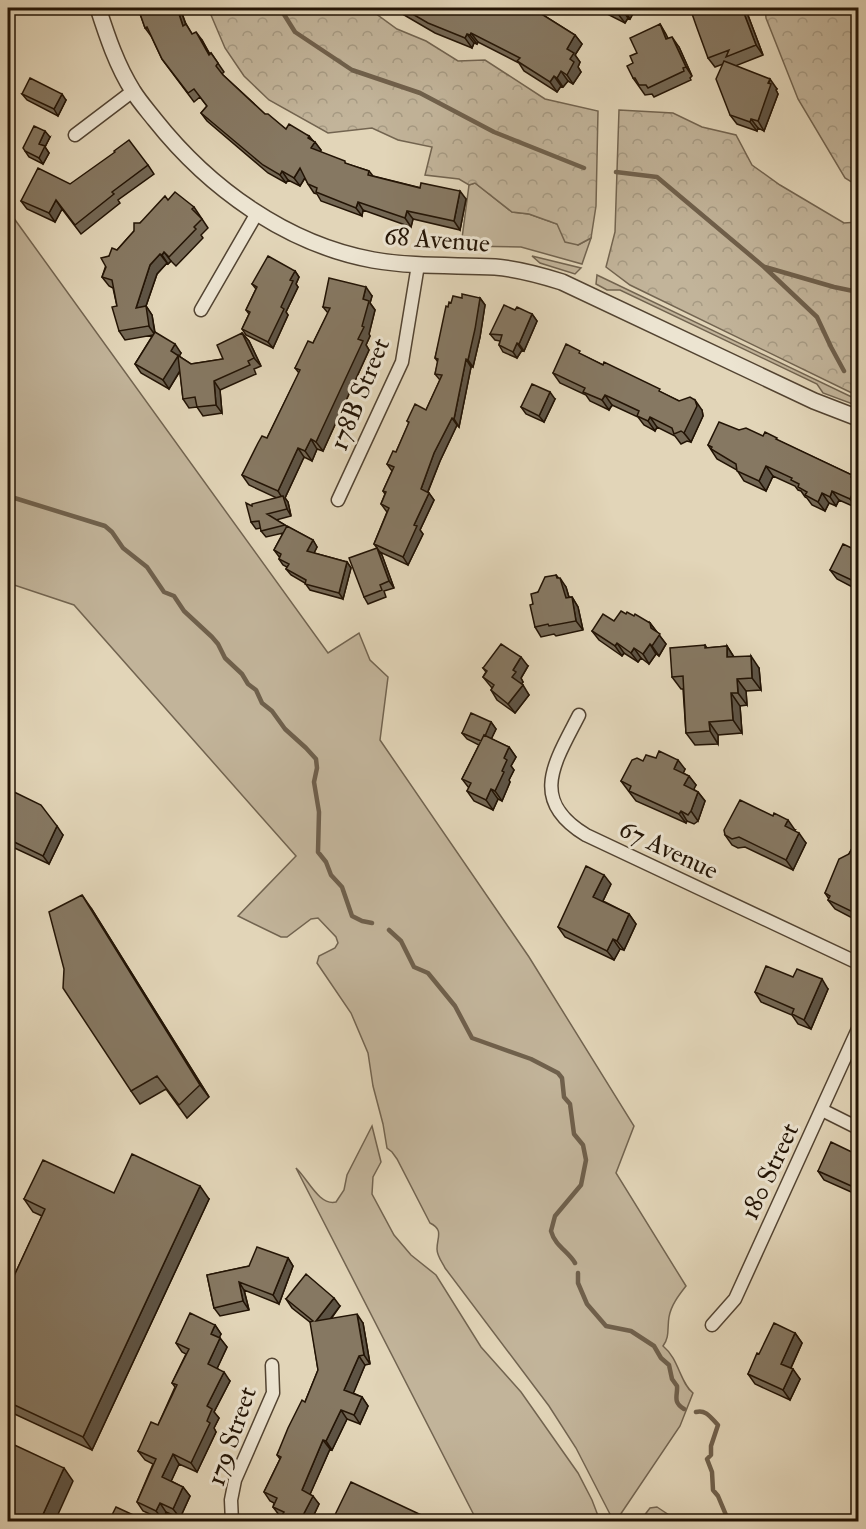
<svg xmlns="http://www.w3.org/2000/svg" width="866" height="1529" font-family="'IM FELL Double Pica',serif">
<style>
.grass{fill:#c2b49a;stroke:#726450;stroke-width:1.5}
.forest{fill:url(#forest-crowns);stroke:#726450;stroke-width:1.5}
.lines{fill:none;stroke-linecap:round;stroke-linejoin:round}
.stream{stroke:#6f604c;stroke-width:4.5}
.minor-casing{stroke:#534432;stroke-width:15}
.tertiary-casing{stroke:#534432;stroke-width:18}
.minor{stroke:#ece4d1;stroke-width:12}
.tertiary{stroke:#ece4d1;stroke-width:15}
.wall{fill:#736754;stroke:#231405;stroke-width:1.5}
.shaded-wall{fill:#5e5445;stroke:#231405;stroke-width:1.5}
.building{fill:#867862;stroke:#231405;stroke-width:1.5}
.labels{text-anchor:middle;stroke-width:6;stroke-linejoin:round;paint-order:stroke}
.street-label{font-size:26px;fill:#231405;stroke:#ece4d1}
</style>
<defs>
<pattern id="forest-crowns" width="20" height="18" patternUnits="userSpaceOnUse" patternTransform="scale(1.5)"><rect width="20" height="18" fill="#c2b49a"/><path d="M2 6a3 3 0 1 1 6 0M12 15a3 3 0 1 1 6 0" fill="none" stroke="#a69a83"/></pattern>
</defs>
<rect width="100%" height="100%" fill="#e2d5b8"/>
<filter id="stains"><feTurbulence type="fractalNoise" baseFrequency=".00333" numOctaves="4"/><feColorMatrix values="0 0 0 0 .2 0 0 0 0 .09 0 0 0 0 .02 0 0 0 .5 -.17"/></filter>
<radialGradient id="worn" r=".72"><stop offset=".6" stop-color="#630" stop-opacity="0"/><stop offset="1" stop-color="#630" stop-opacity=".3"/></radialGradient>
<!-- grass -->
<path class="grass" d="M475,183l37,29 17,2 28,10 21,21 13,-7 -9,26 -61,-17 -60,-1 8,-61z
M8,216l5,1 315,436 31,-20 11,27 18,17 -8,63 149,217 105,169 -18,47 70,113c-7,9 -15,19 -17,31 -2,11 1,20 -6,29 16,13 17,37 30,47l-13,33 -64,95 -3,-1 -37,-72 -27,-42 -104,-138c-3,-6 -8,-12 -8,-19 0,-12 7,-19 -7,-26l-33,-64 -5,-7 -5,-4 -4,-24 -10,-38 -5,-33 -17,-40 -34,-50 2,-7 16,-8 3,-5 -2,-6 -18,-19 -7,1 -24,18h-6l-43,-21 58,-60 -222,-251 -66,-22z
M532,256l49,12 -6,6 -35,-11z
M597,275l261,125v6l-35,-13 -6,-9 -197,-94h-13l-11,-6z
M372,1126l9,36 -8,15 -1,17 22,41 17,20 25,20 45,72 40,45 57,81 14,27 8,21h-123l-181,-353c12,11 23,38 40,34l8,-12 3,-15z
M657,1507l21,14h-38l10,-13z"/>
<!-- forest -->
<path class="forest" d="M208,8h160l29,21 29,12 32,20 27,-1 60,39 53,12 -2,95 -5,32 -13,7 -13,-3 -8,-18 -28,-10 -17,-2 -37,-29 -6,2 -10,-6 -34,-4 7,-28 -34,-7 -26,-12 -44,5 -59,-33 -25,-24 -19,-28z
M765,8h93v178l-13,-8 -47,-79 -32,-81z
M619,110l54,3 29,14 34,8 16,30 28,20 64,38 14,-1v174l-228,-111 -24,-18 9,-35z"/>
<g class="lines">
<!-- stream -->
<path class="stream" d="M280,8l15,24 57,38 68,23 74,39 90,36
M616,172l41,5 106,89 54,51 14,30 13,24
M765,267l69,20 24,5
M8,496l97,30 7,6 11,16 24,19 17,25 10,4 10,15 28,26 6,7 7,14 17,16 6,10 8,6 6,13 10,8 13,18 21,19 10,11 1,9 -3,14 5,30 -1,40 8,10 5,13 11,12 10,29 10,5 10,2
M389,930l12,11 13,26 14,6 27,33 17,32 59,21 27,14 4,5 2,19 6,7 4,30 9,11 3,15 -5,25 -26,31 -4,15c4,15 17,20 24,32
M578,1273v10l9,21 19,22 25,5 23,15 7,12 8,7 3,14 5,7c1,9 -5,16 7,23
M696,1412c10,-3 15,6 22,13l-7,21v9l-4,4 5,13 1,18 5,6 8,19 9,7"/>
<!-- minor casing -->
<g class="minor-casing">
<path id="minor" d="M75,135l58,-44
M201,310l56,-97
M338,500l64,-138 16,-97
M579,715c-24,47 -51,85 7,120l272,128
M822,1110l36,18
M712,1325l23,-26 123,-270
M232,1522l-1,-22 4,-20 38,-87 -1,-28"/>
</g>
<!-- tertiary casing -->
<g class="tertiary-casing">
<path id="tertiary" d="M98,8c9,28 19,58 35,83 6,10 15,20 22,29 54,68 131,124 218,140 41,7 81,5 122,7 23,2 45,8 67,15l252,119 44,17"/>
</g>
<!-- minor -->
<use href="#minor" class="minor"/>
<!-- tertiary -->
<use href="#tertiary" class="tertiary"/>
</g>
<!-- wall -->
<path class="wall" d="M138,8h42l6,16 6,10 10,6 8,14 1,-1 13,19 -2,2 43,40 21,15 23,7 12,14 -1,2 27,12 22,7 4,5 93,23 -6,31 -47,-11 -2,8 -48,-17 -1,6 -41,-15 -4,-7 -3,-1 -6,-9 -3,-6 -5,8 -12,-6 -2,3 -18,-10 -61,-52 -6,-8 6,-7 -7,-9 -6,5 -32,-43 -11,-23 -6,-8z
M392,8h140l43,27 7,9 -7,11 5,7 -2,5 3,5 -8,12 -5,-3 -5,6 -2,-1 -4,6 -33,-21 -5,-8 -41,-21 -1,2 -3,-1 -2,5 -37,-15z
M601,8h35l-6,11 -2,-1 -3,5 -20,-10z
M746,10l17,45 -28,11 42,23 -1,1 2,4 -14,37 -6,-3 -1,3 -20,-7 -7,-9 -7,-51 -8,3 -7,-9z
M660,24l8,15 11,8 13,29 -2,2 1,2 -37,17 -2,-3 -7,1 -12,-17v-15l4,-10z
M22,94l44,6 -8,16 -31,-16z
M50,137l-5,10 4,6 -6,11 -14,-7 -4,-6z
M148,165l6,9 -36,26 2,3 -39,31 -19,-25 -7,13 -28,-13 -6,-8 49,-17z
M168,200l26,7 14,21 -7,7 2,3 -27,28 -5,-5 -3,3 -1,-1 -10,11 -11,32 6,9 3,17 26,21 -2,3 12,8 32,-5 19,-26 7,8 12,25 -7,3 2,5 -36,16 2,23 -19,3 -6,-9 -8,1 -6,-9 -3,-28 -11,18 -28,-16 -6,-9 18,-29 -28,5 -6,-9 -2,-25 -4,-18 -4,-2 -7,-9 7,-21 8,-6 17,-19 6,-8z
M295,271l4,6 -3,7 2,3 -12,25 2,3 -15,33 -27,-13 -4,-6 7,-15 -3,-4 10,-21 -4,-5z
M372,296l-2,7 5,7 -6,24 1,2 -4,9 3,5 -46,101 -6,-2 -5,12 -8,-4 -19,41 3,4 3,14 -15,4 9,5 1,1 27,14 4,7 -3,6 33,9 4,6 -8,31 -33,-9 -5,-7 -14,-8 -5,-6 1,-2 -4,-2 -4,-6 1,-1 -6,-8 9,-17 -17,4 -5,-6v-3l-5,1 -5,-7 1,-16 25,-8 -28,-13 -7,-10 25,-37 32,-65 -4,-5 18,-25 15,-30 -5,-6z
M462,298h18l5,7 -5,32 -7,30h-2l-12,60 -2,-2 -17,36 -12,31 6,8 -14,30 3,4 -15,31 -28,-13 2,3 12,33 -10,3 2,6 -18,7 -4,-7 13,-49 -3,-4 13,-32 -6,-8 4,-10 -2,-3 9,-20 -5,-7 9,-12 13,-29 -2,-2 19,-11 14,-30 -5,-6 3,-12 -3,-4 13,-51 3,-4z
M515,310l17,4 5,7 -13,30 -2,-1 -5,8 -14,-6 -4,-7 1,-4 -5,-1 -5,-6z
M584,356l95,45 23,9 1,6 -12,26 -4,-1 -6,3 -6,-8 -18,-9 -2,4 -11,-6 -6,-8 -26,-12 -3,5 -19,-9 -4,-6 -26,-12 -7,-10z
M555,399l-11,23 -18,-8 -5,-7z
M739,430l40,11 73,34 5,33 -18,-8 -3,6 -7,-3 -4,8 -13,-6 -5,-7 -2,-1 -4,-6 -3,-1 -3,-4 -22,-10 -7,15 -22,-10 -7,-11 -20,-11 -9,-14z
M858,551v39l-21,-11 -7,-9z
M556,575l10,12 3,10h3l6,10 5,23 -27,6 -2,-2 -13,3 -6,-10 -2,-23 5,-12z
M626,614l24,9 16,21 -7,12 -3,-2 -7,10 -8,-6 -3,4 -14,-9 -2,3 -23,-16 -7,-9 22,-10z
M705,645l2,3 20,-2 7,11 25,11 2,22 -15,1 1,14 -7,1 2,27 -24,2v9l-23,1 -9,-12 -3,-44h-2l-9,-12z
M528,666l-7,12 2,4 -2,2 8,11 -14,18 -18,-13 -6,-10 1,-2 -9,-11 3,-5 -3,-4z
M491,722l5,7 -5,10 18,8 7,10 -5,9 3,4 -5,10 1,2 -8,19 -4,-2 -5,11 -19,-9 -7,-10 2,-3 -7,-9 17,-34 -12,-6 -5,-6z
M643,761l42,8 -2,4 6,3 7,9 -3,4 5,3 7,9 -7,20 -4,3 -7,-3 -1,2 -50,-22 -15,-20z
M8,789l55,46 -14,29 -41,-19z
M795,830l-1,1 12,12 -13,27 -48,-23 -7,1 -6,-3 -7,-10z
M858,839v82l-23,-12 -7,-9 1,-1 -4,-6z
M611,884l-8,17 26,13 7,10 -12,26 -4,-1 -6,11 -49,-23 -7,-10z
M91,908l118,189 -22,21 -21,-29 -26,15 -9,-13z
M793,977l35,12 -17,40 -13,-5 -6,-9 -31,-13 -6,-10z
M858,1155v40l-34,-15 -6,-9z
M114,1193l95,6 -117,251 -84,-39v-122l34,-73 -9,-4 -9,-13z
M288,1258l5,8 -14,38 -35,-14 5,20 -29,6 -6,-8 -7,-33z
M286,1299l54,7 -9,13 32,4 7,41 -5,1 -12,28 9,4 6,9 -8,18 -13,-5 -15,31 -2,-1 -20,45 9,10 -8,17h-25l-2,-3 -5,-3 -6,-8 1,-4 -4,-2 -6,-9 16,-33 -3,-4 28,-53 13,-32 -7,-47 -19,-15z
M215,1325l6,9 -2,3 8,10 -10,21 13,13 -16,31 5,6 -5,10 2,4 -19,40 -18,-8 -8,17 12,6 7,9 -10,22 -14,-6 -3,8 -20,-9 -6,-9 16,-38 -8,-4 -7,-9 20,-26 17,-38 -3,-4 14,-29 -4,-2 -6,-9z
M795,1333l7,10 -11,25 9,11 -10,21 -35,-16 -7,-10 11,-20z"/>
<!-- shaded-wall -->
<path class="shaded-wall" d="M177,8h3l9,26 -6,-8z
M621,8l7,10 -3,5 -7,-9z
M624,8h12l-6,11 -6,-10z
M742,8h4v2l17,45 -7,-10z
M660,24l6,10 7,15 -7,-10z
M196,32l6,8 12,23 -5,-8z
M471,33l7,9 -1,2 -7,-9z
M467,34l7,9 -2,5 -7,-10z
M575,35l7,9 -7,11 5,7 -2,5 3,5 -8,12 -6,-9 3,-16 -3,-10z
M672,37l7,10 13,29 -6,-9z
M561,71l7,10 -5,6 -6,-9z
M554,76l7,10 -4,6 -7,-10z
M770,79l7,10 -1,1 2,4 -14,37 -6,-10z
M62,94l4,6 -8,16 -4,-7z
M751,119l7,9 -1,3 -7,-9z
M45,131l5,6 -5,10 4,6 -6,11 -4,-6v-14z
M309,136l5,7 1,-1 6,8 -4,7 -6,-9 -3,-10z
M300,168l6,8 -6,10 -6,-8z
M282,171l6,9 -2,3 -6,-8z
M460,191l6,8 -6,31 -6,-9z
M56,200l6,9 -7,13 -6,-9z
M358,202l5,8 -1,6 -6,-8z
M407,211l6,8 -2,8 -6,-9z
M164,252l7,9 -3,3 -6,-9z
M160,254l7,9 -10,11 -11,32 6,9 3,20 -19,-27 14,-43z
M295,271l4,6 -3,7 2,3 -12,25 2,3 -15,33 -5,-6 22,-62z
M366,287l6,9 -2,7 5,7 -6,24 1,2 -4,9 3,5 -46,101 -7,-9 42,-103 4,-13 1,-27z
M480,298l5,7 -5,32 -7,30 -5,-7z
M532,314l5,7 -13,30 -5,-7z
M242,333l7,8 12,25 -7,-8z
M517,343l5,7 -5,8 -4,-6z
M175,344l6,9 -2,4 5,7 -15,25 -6,-9 8,-29z
M466,359l5,8 -12,60 -5,-8z
M214,381l6,9 2,23 -6,-8z
M550,392l5,7 -11,23 -5,-6z
M605,395l7,10 -3,5 -7,-10z
M695,400l7,10 1,6 -12,26 -7,-9z
M650,417l7,10 -2,4 -7,-10z
M452,418l5,7 -17,36 -14,35 -5,-7 13,-36z
M311,439l6,10 -5,12 -7,-10z
M298,448l6,9 -19,41 3,4 3,14 -4,-7 -3,-8 -6,-10z
M766,466l7,10 -7,15 -7,-10z
M852,475l5,8 1,-2v23l-1,4 -7,-9 1,-22z
M832,491l7,9 -3,6 -6,-9z
M429,493l5,7 -14,30 3,4 -15,31 -5,-8 11,-32z
M822,493l7,10 -4,8 -7,-9z
M313,540l4,7 -5,10 -5,-6z
M377,548l5,7 12,33 -5,-7z
M347,562l4,6 -8,31 -4,-6z
M556,575l5,7 -1,-4 6,9 6,21 -6,-10z
M572,597l6,10 5,23 -7,-9z
M650,623l16,21 -7,12 -7,-10z
M617,643l7,10 -2,3 -7,-10z
M650,644l6,10 -7,10 -6,-10z
M727,646l8,13 -8,-2z
M634,648l7,10 -3,4 -7,-9z
M751,656l8,12 2,22 -9,-12z
M521,657l7,9 -7,12 2,4 -4,5 -7,-10 1,-7z
M737,679l9,12 1,14 -9,-12z
M523,685l6,10 -14,18 -7,-9z
M731,693l9,13 2,27 -9,-13z
M491,722l5,7 -9,19 -5,-6z
M709,722l9,13v9l-8,-13z
M509,747l7,10 -5,9 3,4 -5,10 1,2 -8,19 -7,-10 7,-20 2,-13z
M678,760l7,9 -4,10 -7,-10z
M689,776l7,9 -5,10 -7,-10z
M491,789l7,10 -5,11 -7,-10z
M698,792l7,9 -7,20 -7,-10z
M681,811l6,10 -1,2 -7,-9z
M788,820l7,10 -3,6 -7,-10z
M57,826l6,9 -14,29 -6,-8z
M799,833l7,10 -13,27 -7,-10z
M604,875l7,9 -11,23 -7,-10z
M82,895l9,13 118,189 -9,-12z
M629,914l7,10 -12,26 -7,-9z
M613,939l7,10 -6,11 -7,-9z
M822,979l6,10 -17,40 -7,-9z
M200,1186l9,13 -117,251 -9,-13z
M288,1258l5,8 -14,38 -6,-9z
M239,1282l5,8 5,20 -6,-9z
M334,1298l6,8 -18,24 -6,-9z
M357,1314l6,9 7,41 -6,-9z
M215,1325l6,9 -4,9 -6,-9z
M795,1333l7,10 -14,31 -7,-10z
M220,1338l7,9 -12,26 -7,-9z
M359,1356l6,9 -14,34 -7,-9z
M793,1369l7,10 -10,21 -7,-10z
M224,1372l6,9 -16,31 5,6 -5,10 2,4 -19,40 -6,-9 16,-42v-15z
M362,1397l6,9 -8,18 -6,-9z
M341,1410l6,9 -15,31 -6,-9z
M323,1440l7,9 -22,50 -6,-9z
M173,1454l6,10 -10,22 -7,-9z
M64,1468l9,13 -18,40h-15z
M183,1487l7,9 -10,22 -7,-9z
M313,1496l6,8 -8,17h-11z
M160,1503l6,9 -3,8 -7,-9z"/>
<!-- building -->
<path class="building" d="M138,8h39l6,18 3,-2 6,10 4,-2 13,23 2,-2 7,10 -2,3 7,9 42,39h3l18,15 3,-5 20,12 -1,2 7,4 -4,6 34,13v2l24,8 -1,4 52,13 1,-5 39,8 -6,30 -47,-10 -2,7 -47,-16 -2,6 -40,-16 1,-4 -9,-4 -8,-16 -6,10 -12,-7 -2,4 -17,-10 -62,-52 6,-7 -13,-17 -6,4 -26,-34 -15,-32 -2,1z
M402,8h130l43,27 -8,14 7,4 -4,6 4,3 -7,13 -6,-4 -4,7 -3,-2 -4,6 -33,-21 3,-3 -49,-25 -1,2 -3,-1 -2,4 -37,-15z
M606,8h18v1l-3,-1 -3,6z
M690,8h52l14,37 -30,12 3,-7 -21,8 -11,-30z
M660,24l6,15 6,-2 14,30 -3,1 1,3 -36,17 -2,-3h-7l-4,-7h-2l-6,-12 6,-3 -3,-7 7,-3 -7,-15z
M724,61l46,18 -2,4 3,1 -13,37 -7,-2 -1,3 -20,-7 -14,-36z
M30,78l32,16 -8,15 -32,-15z
M34,126l11,5 -6,13 6,2 -6,12 -14,-7 -2,-3z
M129,140l19,25 -36,27 2,2 -39,31 -19,-25 -7,13 -28,-12 17,-33 32,16 45,-32 -1,-1z
M175,192l19,15 -2,2 10,10 -8,8 2,2 -27,28 -5,-5 -2,3 -2,-1 -10,11 -14,43 10,-2 3,20 -30,5 -7,-24 5,-1 -5,-26 -10,-3 4,-10 -5,-9 8,-2 3,-8 5,2 17,-19v-8h6l25,-27 3,4z
M268,256l27,15 -5,9 3,1 -12,26 3,2 -16,33 -26,-13 8,-17 -4,-2 11,-23 -5,-3z
M329,278l37,9 -3,12 6,2 -7,25 2,1 -6,12 5,2 -47,101 -5,-3 -6,12 -7,-3 -20,43 -36,-16 16,-32 4,-7 5,2 33,-68 -5,-2 13,-27 5,2 17,-35 -7,-1z
M462,294l18,4 -5,31 -7,31 -2,-1 -12,60 -2,-1 -18,35 -13,36 8,4 -15,32 3,1 -14,31 -29,-13 15,-36 -8,-4 5,-12 -3,-1 11,-24 -7,-3 6,-13 3,1 13,-30 -2,-1 8,-17 11,6 16,-35 -7,-1 3,-15 -3,-1 11,-52 2,1 1,-5 2,1 2,-7 9,2z
M504,305l11,5 2,-3 15,7 -13,30 -2,-1 -4,9 -14,-7 3,-10 -12,-1z
M155,332l20,12 -4,7 20,13 32,-5 -6,-14 25,-12 12,25 -6,3 2,4 -36,16 2,24 -19,2 -2,-10 -12,2 -5,-43 -15,24 -28,-16z
M566,344l14,7 -1,2 24,12 1,-3 56,27 -1,2 20,10 11,-4 5,3 2,6 -13,27 -3,-2 -7,3 -2,-6 -22,-11 -2,4 -11,-5 2,-5 -34,-16 -3,5 -19,-8 2,-4 -32,-15z
M532,384l18,8 -11,24 -18,-9z
M719,422l20,8 7,-2 17,8 2,-4 12,6 -1,1 76,36 -1,2 7,4 -8,18 -18,-8 -2,6 -8,-4 -4,9 -13,-7 2,-3 -9,-5 1,-3 -8,-4 1,-2 -26,-12 -7,15 -22,-10 -1,-7 -25,-15 1,-2 -4,-2z
M283,496l4,13 -20,5 18,11 -24,6 -2,-10 -8,1 -5,-19 6,3v-2z
M287,526l26,14 -6,11 40,11 -8,31 -34,-9 1,-4 -20,-11 3,-5 -10,-5 2,-5 -7,-4z
M843,544l15,7v32l-28,-13z
M377,548l12,33 -9,4 2,5 -18,7 -15,-39z
M556,575l1,3h3l6,20 6,-1 4,24 -27,5 -1,-2 -13,3 -5,-22 3,-1 -2,-10 7,-2 7,-15z
M621,611l5,3 1,-2 7,4 1,-2 15,9 1,5 9,6 -8,12 -2,-2 -7,10 -9,-6 -3,5 -14,-10 -2,3 -23,-15 11,-17 11,7z
M501,644l20,13 -8,13 3,2 -4,5 11,8 -15,19 -17,-14 3,-5 -11,-8 4,-6 -4,-3z
M705,645v3l22,-2v11l24,-1 1,22 -15,1 1,14h-7l2,27 -24,2 1,9 -24,2 -3,-57 -11,1 -2,-29z
M471,713l20,9 -6,14 -1,-1 -3,6 -19,-8z
M484,735l25,12 -5,11 3,2 -5,11 2,1 -9,19 -4,-2 -5,11 -19,-9 4,-8 -9,-4z
M659,751l19,9 -4,9 15,7 -5,9 14,7 -7,19 -3,4 -7,-4 -2,3 -50,-23 2,-5 -10,-5 11,-21 5,-2 6,3 3,-6 10,3z
M8,789l33,16 16,21 -14,30 -35,-17z
M740,800l33,16 1,-3 14,7 -3,6 14,7 -13,27 -47,-23 -7,2 -7,-4 -1,-5z
M857,838l1,1v71l-1,4 -29,-14 2,-4 -5,-3 14,-34 10,-5z
M586,866l18,9 -11,22 36,17 -12,27 -4,-2 -6,12 -49,-24z
M82,895l118,190 -21,20 -22,-29 -26,15 -68,-103 1,-19 -15,-57z
M766,966l27,11 4,-8 25,10 -18,41 -12,-6 2,-5 -39,-17z
M831,1142l27,13v13l-2,5 2,1v15l-40,-18z
M132,1154l68,32 -117,251 -75,-35v-113l37,-80 -21,-10 19,-39 71,33z
M257,1247l31,11 -15,37 -34,-13 4,19 -29,7 -7,-33 42,-9z
M306,1274l28,24 -18,23 41,-7 7,41 -5,1 -15,34 18,7 -8,18 -13,-5 -15,31 -3,-1 -21,50 11,6 -13,25h-5l-13,-6 2,-3 -11,-5 4,-9 -13,-6 17,-35 -4,-2 11,-27 14,-28 3,2 13,-32 -8,-48 3,-1 -27,-22z
M190,1313l25,12 -4,9 9,4 -12,26 16,8 -17,34 5,3 -5,12 3,2 -19,40 -18,-9 -11,23 21,10 -10,22 -13,-6 -4,8 -19,-9 19,-43 -18,-8 13,-29 7,3 19,-40 -5,-2 17,-34 -13,-6z
M774,1323l21,10 -14,31 12,5 -10,21 -35,-16 9,-21 2,1z
M8,1442l56,26 -24,53h-32z
M351,1482l83,39h-102z
M116,1507l24,11 -2,3h-29z"/>
<g class="labels">
<!-- street labels -->
<g class="street-label">
<text transform="translate(437 239) rotate(4)" y="9">68 Avenue</text>
<text transform="translate(359 394) rotate(-68)" y="9">178B Street</text>
<text transform="translate(669 849) rotate(25)" y="9">67 Avenue</text>
<text transform="translate(769 1171) rotate(-65)" y="9">180 Street</text>
<text transform="translate(231 1436) rotate(-71)" y="9">179 Street</text>
</g>
</g>
<!-- margin -->
<rect width="866" height="1529" fill="none" stroke="#e2d5b8" stroke-width="30"/>
<rect x="9" y="9" width="848" height="1511" fill="none" stroke="#231405" stroke-width="3"/>
<rect x="15" y="15" width="836" height="1499" fill="none" stroke="#231405" stroke-width="1.5"/>
<rect width="100%" height="100%" filter="url(#stains)"/>
<rect width="100%" height="100%" fill="url(#worn)"/>
</svg>
